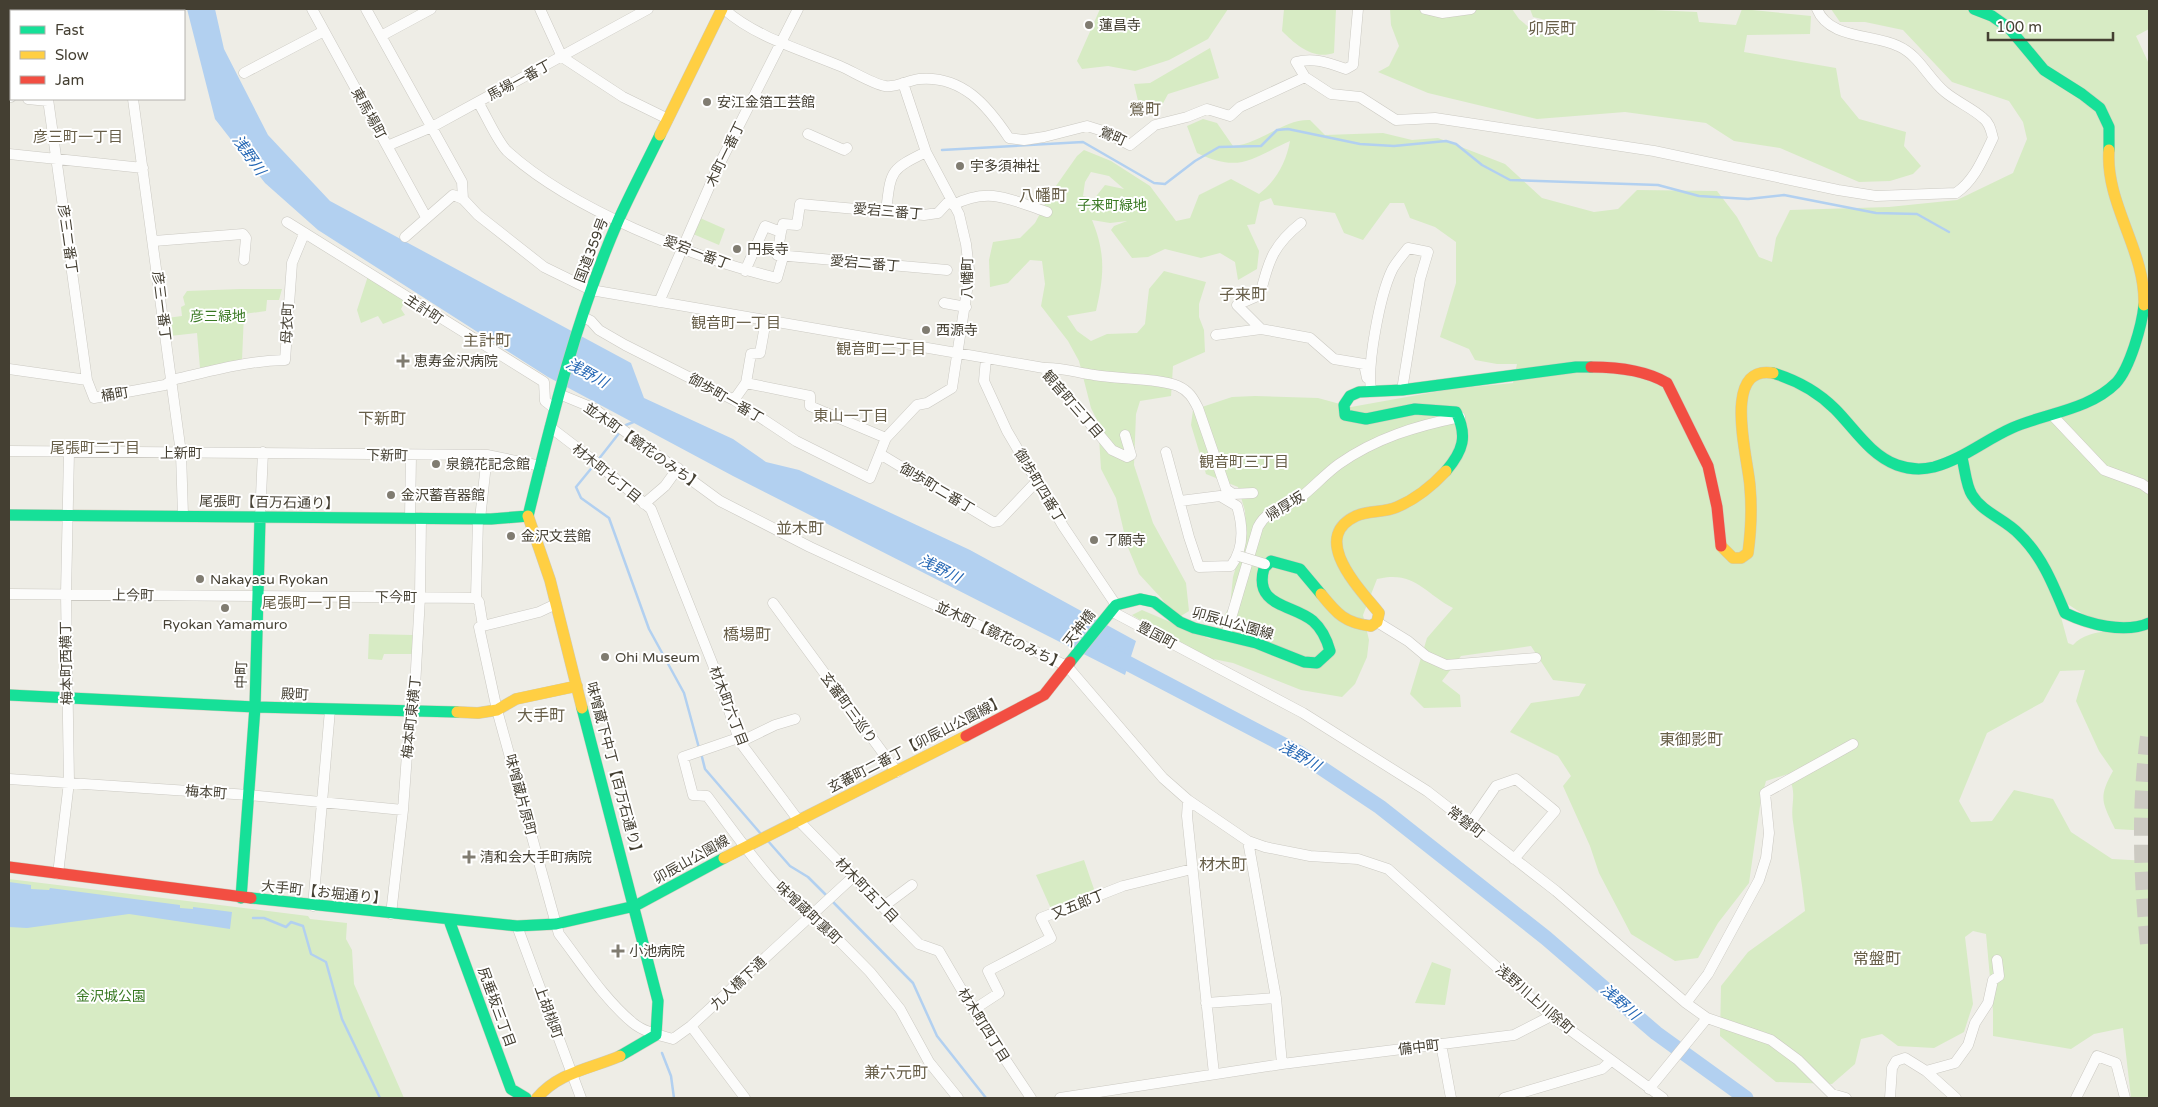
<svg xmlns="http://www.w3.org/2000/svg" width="2158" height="1107" font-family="'Varela Round','Noto Sans JP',sans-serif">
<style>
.green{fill:#d7ebc4;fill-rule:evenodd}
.water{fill:#b2d0f0}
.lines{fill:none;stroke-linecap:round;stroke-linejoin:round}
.stream{stroke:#b2d0f0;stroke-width:2.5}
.river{stroke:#b2d0f0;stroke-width:15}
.highway-tunnel{stroke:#cccac2;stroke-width:18;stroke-dasharray:18 9;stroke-linecap:butt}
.street-casing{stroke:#cbc9c2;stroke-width:11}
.fast-casing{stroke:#cecbbc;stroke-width:12}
.slow-casing{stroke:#cecbbc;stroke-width:12}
.jam-casing{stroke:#cecbbc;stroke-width:12}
.street{stroke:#fcfcfb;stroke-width:10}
.fast{stroke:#16e098;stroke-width:11}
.slow{stroke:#ffcf43;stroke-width:11}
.jam{stroke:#f24e42;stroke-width:11}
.street-bridge-casing{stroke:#cbc9c2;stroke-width:11;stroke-linecap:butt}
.street-bridge{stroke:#fcfcfb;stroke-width:10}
.poi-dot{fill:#807c71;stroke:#fff;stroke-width:2}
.labels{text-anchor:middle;stroke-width:4;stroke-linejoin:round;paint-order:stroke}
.poi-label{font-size:14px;fill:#443f32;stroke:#fff;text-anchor:start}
.street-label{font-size:14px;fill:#443f32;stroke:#fff}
.park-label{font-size:14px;fill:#397923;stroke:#fff}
.neighbourhood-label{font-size:15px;fill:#685f49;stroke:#fff}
.water-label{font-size:15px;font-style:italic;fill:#2668b5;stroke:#fff}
.quarter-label{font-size:16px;fill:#685f49;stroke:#fff}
</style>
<rect width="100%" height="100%" fill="#eeede6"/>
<!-- green -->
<path class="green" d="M1100,9h128l-20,30 -39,21 -34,11 -27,-5 -26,3 -5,-8z
M1284,9h52l-2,44c-21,7 -38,-8 -52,-22z
M1390,9h122l7,10 18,15 23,-2 3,-8 -30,-7 -3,-8h101l66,3 2,10 37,3 6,-16 69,7 -1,18 -63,1 -3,17 92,16 5,29 18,22 47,13 -2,14 17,20 -8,8 -23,7 -31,1 -79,-34 -46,-7 -28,-18 -81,-11 -88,7 -109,-26 -50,-21 11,-6 10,-20 -8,-21z
M1831,9h318v20l-13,7 13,28v767l-34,-2c-13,-27 -17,-31 -2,-58l-14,-20 -23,-50 9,-31 -25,1 -17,31 -56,31 -28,68 12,21 21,-1 22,-31 39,9 18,33 41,27 37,2v237h-18l-8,-70 -29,6 -23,15 -78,-13v-25l-7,-77 -13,-3 -8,6 8,67 -9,28 -30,16 -36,-2 -16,-12 -21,5 -6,25 -23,20 -56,-2 -56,-46 1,-50 27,-34 57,-41c-3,-30 -8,-59 -12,-89 -3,-21 5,-25 -5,-48l-22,7 -5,18 -12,84 -31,40 -20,35 -23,3 -44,-27 -32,-61 -9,-27 -27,-60 8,-10 -13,-20 -48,-24 21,-29 48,-7 7,-12 -33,-4 -22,-34 -70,10 -19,25 18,14 1,12 -37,1 -14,-14 17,-56 26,-30c-30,-16 -39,-38 -76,-29l-14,36 6,25 -2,17 -12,27 -13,13 -41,-7 -68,-27 -35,-7 -66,-41 10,-5 68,29 20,-33 3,-29 13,-44 -1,-22 -7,-24 -32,-13 -15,-49 2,-15 39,-13 23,-1 63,2 33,9 100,-18 62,-6 4,-19h-20l-22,-4 -6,-11 -29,-12 16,-54v-41l-21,-15 -25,-9 -6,-15h-14l-27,37 -19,-7 -9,-20 -61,-8 -3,-7 -11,4 -5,22 -8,1 12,26 -2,18 -19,11 -3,-18 -15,-9 -19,5 -36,-9 -17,8 -16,1 -21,-28 3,-4 13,-5 -17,2 -18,-3c14,34 12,56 4,91l-29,5 10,15 14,10 16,-7 30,-1 8,-9 4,-35 15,-18 42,11 -7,22v13l5,13 1,22 -32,14 -2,30 -31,5 -4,13 -2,51 19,58 33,60 3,28 -13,8 -14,-20 -23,-25 -12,-29 -11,-47 -15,-29 -3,-47 -7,-14 -12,-47 -11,-20 -27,-35 4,-22 -3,-23 -12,-1 -22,23 -18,4 -1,-27 4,-18 27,-4 15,-15 16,-30 26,-37 7,-6 27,11 39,25 26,35 14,-3 9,-23 32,-16 28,15c17,-13 27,-31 31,-53 -40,18 -50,32 -93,12l-10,-27 16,-7 14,4 16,23c28,-2 50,-27 77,-26l15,15 58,-2 29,7 26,-2 67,26 37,34 52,14 24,-3 19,-19 80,1 20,26 22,40 13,5 4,-24 14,-28 99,-3 68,-7 56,-27 14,-34 -4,-17 -14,-21 -57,-19 -49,-52 -38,-8h-25zM1091,172l18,4 15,13 -19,-4 -11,14 -11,-3 2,-14zM2066,603l43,28c-13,1 -27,4 -36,14l-5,-2 -7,-26z
M1210,48l9,30 -51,16 -7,13 -22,-2 -5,-21 16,-1z
M700,218l25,11 -6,16 -26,-11z
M368,276l38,23 -5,10 4,6 -22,9 -5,-8 -17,7 -4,-13z
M240,289h42l-3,11h-12l-1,11 -22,3 -2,46 -42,8 -3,-35 -27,3 -3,-18 15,-2 -1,-9 4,-2 -2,-8 4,-6z
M369,634l44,1v19h-29l-2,6 -14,-1z
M1084,860l10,29 -1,5 -41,17 -16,-36z
M9,879l299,37 2,3 37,4 -1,16 6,11 2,34 50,114h-395z
M1432,962l19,7 -6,36 -30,-2z"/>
<!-- water -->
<path class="water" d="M187,9h28l9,40 44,86 62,66 301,162 13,35 89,41 33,23 33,8 171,80 166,91 -11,34 -392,-199 -185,-99 -230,-147 -53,-47 -50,-64z
M9,882l22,3v4l18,1 1,-2 130,17v3l13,1v-2l39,5 -2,17 -101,-15 -102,14 -18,-1z"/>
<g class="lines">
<!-- stream -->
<path class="stream" d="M942,150l141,-8 71,41 11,1 30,-23 24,-14 42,-1 16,-16 11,-1 72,15 34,2 52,-5 10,3 26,21 28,15 148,5 41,11 49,3 36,-4 92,18 41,1 32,18
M626,425l10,-4
M598,460l22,-28
M594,465l-18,22 5,11 28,20 40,111 35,64 15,55
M701,753l4,16 56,65
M768,841l22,25 18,11 20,20
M832,901l81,82 24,53 49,62
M253,918h11l22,9 5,-5 12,4 8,28 15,8 16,57 38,79
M662,1053l9,23 3,22"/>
<!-- river -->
<path class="river" d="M1110,654l189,99 81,54 166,131 110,95 90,65"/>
<!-- highway-tunnel -->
<path class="highway-tunnel" d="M2149,737c-9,69 -7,138 0,207"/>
<!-- street casing -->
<g class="street-casing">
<path id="street" d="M34,9v2
M121,9v2
M312,9l114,208
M366,9l96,173 1,17
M540,9l22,48 61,40 45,22
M724,9c31,28 78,41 116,57 12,5 33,18 45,20 10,2 24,-6 34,-7 43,-4 68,26 90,59l15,2 20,-3 43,-11 16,5 27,14 25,-20 32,-8 20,-8 23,7 10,-9 65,-30
M1358,9l-5,56 -7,4c-17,-6 -32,-12 -50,-7l9,15 26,17 29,3 36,23 39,-2 219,33 184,39 38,6 80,-3c19,-13 27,-35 37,-55 -2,-7 -3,-15 -10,-20 -11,-10 -26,-16 -38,-26 -17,-14 -26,-37 -47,-46 -25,-12 -69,-7 -81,-37
M1425,9l17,4 29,-4
M381,36l50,-27
M244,73l80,-42
M9,97h2
M28,99l20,2
M48,99l39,281 7,18 71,-13 7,-5c38,-9 74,-19 113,-20l7,-97 12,-29
M133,99l48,354 2,62
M478,102c8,13 19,39 29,49 64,58 186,107 270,127l6,-21
M808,134l36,16 3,-2
M387,146l45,-19 216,-118
M9,154l134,14
M463,199l15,16 66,52 47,23 453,78c18,-1 33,5 50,7 22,4 66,3 84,11 11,5 15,12 20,22l28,81 7,5 20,-1
M953,205c37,-19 58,-5 94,7
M886,211c5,-40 3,-41 40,-59
M287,222l257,160 1,19 9,7
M1301,223c-28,22 -33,39 -41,72l-23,10 24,24 49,9 24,21 30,5 3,14
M781,232l-4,23 170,15
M405,237l48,-42 10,4
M154,241l89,-7 3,4 -2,22
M745,271l20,-45 16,6 2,-8 14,1 3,-21 124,11 14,-2 12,-13
M659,302l58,-133 81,-160
M944,303l22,4
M583,317l8,4 8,9 26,15 109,55 62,41 74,37 16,-40 31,-33 10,-2 25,-15 16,-104 1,-15 -3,-25 -7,-30 -33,-62 -23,-69
M1216,335l45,-6
M986,358l-2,23 23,50 56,95 53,79
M1044,368l68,82 15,7 4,-2 -6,-20
M9,369l78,11
M746,383l64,13v10l76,32
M1371,390c-4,-27 9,-95 21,-120 4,-8 11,-15 16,-22l20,4 -8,27 -18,111
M559,394l34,14 127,93 90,46 257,119 96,112 25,22 60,41 17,6 45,9 48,3 30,10 163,147 112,82
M734,400l12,-17 5,-29 9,-1 6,-33
M2053,416l51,54 38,14 7,5
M550,427l47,36 54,46 62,156 27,77 59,79 120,123 20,7 42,72 50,75
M9,451l478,4 54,11
M1166,452l23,85 10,30 32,-1c13,-17 12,-40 6,-60l-17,-10 -40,5
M880,454l113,68 6,-1 38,-40
M644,504l21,-18 13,-18
M260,518l3,-66
M410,518l1,-63
M478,519l-2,79 3,4 4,24 -4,1 18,83 59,214 3,10c23,30 45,65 74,89 11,9 26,12 40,16l18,-13 163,-150
M480,519l7,-64
M9,594l467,4
M773,603l124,169
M1111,611l192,102 124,78 129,100 130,112 21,15 64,22 27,20 34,34 14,4
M1377,622l31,19 18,15 20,9 90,-7
M483,626l56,-14 17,-8
M1226,635l32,-108c10,-19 27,-19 43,-30 13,-10 24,-23 38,-33 37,-26 77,-38 121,-47
M738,738l-55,19 10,38 14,1c17,22 81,115 105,117l58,59 30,37 29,53 29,36
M740,742l35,-17 20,-6
M9,779l240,16 154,15
M1188,800l-1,16 27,258
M1469,825l27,-39 20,-7 39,32 -41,48
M1248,841l28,157 6,66
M58,874l11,-92 -3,-188 3,-142
M313,906l17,-196
M884,906l28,-21
M391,914l12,-104 7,-98 4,-7 6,-108 1,-79
M517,926l64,172
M1206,1003l70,-5
M1686,1003l22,-29 51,-94 7,-22 3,-25 -4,-40 88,-49
M973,1010l26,-17 -11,-22 63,-33 -10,-20 82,-32 69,-17
M691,1026l54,72
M1441,1044l10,54
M1926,1071l30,27
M1649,1089l58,-71
M1060,1098l222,-34 232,-29 37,-19
M1504,1098l98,-29 9,-8
M1890,1098l2,-30 4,-7 9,-3 21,13 29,-8 13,-18 7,-22 13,-20 5,-23 6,-4 -2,-16
M2076,1098l21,-42 19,7 9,35"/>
</g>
<!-- fast casing -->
<g class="fast-casing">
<path id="fast" d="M1974,9l18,7 17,12 35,42 38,24 18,14 9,19v23
M1773,373c23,7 45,19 62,36 19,19 35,46 62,56 11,4 25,5 37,2 29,-8 51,-27 78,-39 34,-15 77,-18 104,-45 14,-15 26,-58 28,-78
M1962,458c3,11 4,28 10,37 11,18 33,24 47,39 23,22 34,50 46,79 23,11 59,21 84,10
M1446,471c17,-20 22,-35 10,-59l-41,-3 -49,10 -21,-4 -1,-10 6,-9 9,-4 43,-2 174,-23h15
M9,515l482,4 37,-3
M528,516c24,-99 49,-201 90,-295 13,-29 28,-57 42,-86
M1070,662l46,-57 24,-6 14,3 26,20 14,6 62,15 48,19 13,1 13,-12c-3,-11 -8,-22 -17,-30 -20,-17 -60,-14 -49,-53l7,-7 29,8 21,25
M9,695l246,12 202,5
M582,708l76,293 -2,34 -36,21
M241,898l14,-191 5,-189
M251,898l266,28 39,-2 79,-18 89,-48
M449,920l62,169 15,9"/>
</g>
<!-- slow casing -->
<g class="slow-casing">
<path id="slow" d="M660,135l62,-126
M2109,150c-4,54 37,101 35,155
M528,516l22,64 32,128
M1721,546l12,12h8l7,-5c3,-22 4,-44 2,-66 -1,-25 -30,-123 23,-114
M1321,594c16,20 24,29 50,32l6,-4 2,-9c-19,-24 -70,-75 -23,-97 13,-6 28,-3 41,-9 19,-8 35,-21 49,-36
M457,712l21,1 19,-3 19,-11 61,-13
M724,858l242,-122
M537,1098c22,-26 53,-29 83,-42"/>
</g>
<!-- jam casing -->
<g class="jam-casing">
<path id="jam" d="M1591,367c26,0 54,3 76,16l41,83 9,41 4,39
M966,736l78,-41 26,-33
M9,867l242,31"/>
</g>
<!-- street -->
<use href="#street" class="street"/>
<!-- fast -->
<use href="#fast" class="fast"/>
<!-- slow -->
<use href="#slow" class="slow"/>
<!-- jam -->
<use href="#jam" class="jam"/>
<!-- street-bridge casing -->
<g class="street-bridge-casing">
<path id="street-bridge" d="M1239,556l26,8"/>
</g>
<!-- street-bridge -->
<use href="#street-bridge" class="street-bridge"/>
</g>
<!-- markers -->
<g class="poi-dot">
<circle cx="1089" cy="25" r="5"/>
<circle cx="707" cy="102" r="5"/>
<circle cx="960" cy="166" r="5"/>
<circle cx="737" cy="249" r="5"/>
<circle cx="926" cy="330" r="5"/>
<path d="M400.5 353.5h5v5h5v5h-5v5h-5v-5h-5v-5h5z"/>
<circle cx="436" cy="464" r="5"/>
<circle cx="391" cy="495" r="5"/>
<circle cx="511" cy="536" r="5"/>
<circle cx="1094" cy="540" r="5"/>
<circle cx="200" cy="579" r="5"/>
<circle cx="225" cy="608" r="5"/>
<circle cx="605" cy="657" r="5"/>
<path d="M466.5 849.5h5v5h5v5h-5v5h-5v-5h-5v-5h5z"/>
<path d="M615.5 943.5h5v5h5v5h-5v5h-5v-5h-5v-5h5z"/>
</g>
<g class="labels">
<!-- poi labels -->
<g class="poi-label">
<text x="1099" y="30">蓮昌寺</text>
<text x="717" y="107">安江金箔工芸館</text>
<text x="970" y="171">宇多須神社</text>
<text x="747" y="254">円長寺</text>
<text x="936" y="335">西源寺</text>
<text x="414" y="366">恵寿金沢病院</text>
<text x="446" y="469">泉鏡花記念館</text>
<text x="401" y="500">金沢蓄音器館</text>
<text x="521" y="541">金沢文芸館</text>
<text x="1104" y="545">了願寺</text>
<text x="210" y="584">Nakayasu Ryokan</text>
<text x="225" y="629" text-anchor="middle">Ryokan Yamamuro</text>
<text x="615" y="662">Ohi Museum</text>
<text x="480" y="862">清和会大手町病院</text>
<text x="629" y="956">小池病院</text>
</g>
<!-- street labels -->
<g class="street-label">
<text transform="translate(519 80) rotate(-28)" y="5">馬場一番丁</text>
<text transform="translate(369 113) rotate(61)" y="5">東馬場町</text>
<text transform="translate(1113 136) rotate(23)" y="5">鶯町</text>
<text transform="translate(725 154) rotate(-64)" y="5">木町一番丁</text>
<text transform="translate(888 211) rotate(5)" y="5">愛宕三番丁</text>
<text transform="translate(68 239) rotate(82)" y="5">彦三二番丁</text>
<text transform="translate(591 250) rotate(-69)" y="5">国道359号</text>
<text transform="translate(697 252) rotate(21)" y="5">愛宕一番丁</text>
<text transform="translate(865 263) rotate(5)" y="5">愛宕二番丁</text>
<text transform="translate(967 278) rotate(-89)" y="5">八幡町</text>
<text transform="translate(162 306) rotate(83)" y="5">彦三一番丁</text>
<text transform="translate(424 309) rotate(33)" y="5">主計町</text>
<text transform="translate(287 323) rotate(-87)" y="5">母衣町</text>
<text transform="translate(115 394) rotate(-10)" y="5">桶町</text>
<text transform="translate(726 398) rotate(30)" y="5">御歩町一番丁</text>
<text transform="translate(1073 404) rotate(49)" y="5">観音町三丁目</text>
<text transform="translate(643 446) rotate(35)" y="5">並木町【鏡花のみち】</text>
<text x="181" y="458">上新町</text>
<text transform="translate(387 455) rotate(1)" y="5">下新町</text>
<text transform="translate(607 473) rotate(39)" y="5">材木町七丁目</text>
<text transform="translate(1040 486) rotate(59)" y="5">御歩町四番丁</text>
<text transform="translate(937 488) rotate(31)" y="5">御歩町二番丁</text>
<text transform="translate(269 502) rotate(1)" y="5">尾張町【百万石通り】</text>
<text transform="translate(1285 506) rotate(-32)" y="5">帰厚坂</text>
<text transform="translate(133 595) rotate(1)" y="5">上今町</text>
<text x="396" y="602">下今町</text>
<text transform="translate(1233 623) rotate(16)" y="5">卯辰山公園線</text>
<text transform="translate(1079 628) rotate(-52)" y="5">天神橋</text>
<text transform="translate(1000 635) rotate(25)" y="5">並木町【鏡花のみち】</text>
<text transform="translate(1157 635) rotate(28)" y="5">豊国町</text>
<text transform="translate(66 663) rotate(-91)" y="5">梅本町西横丁</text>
<text transform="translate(241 675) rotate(-89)" y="5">中町</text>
<text transform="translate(295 694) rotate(2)" y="5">殿町</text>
<text transform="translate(729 706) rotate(69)" y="5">材木町六丁目</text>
<text transform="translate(849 708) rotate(54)" y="5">玄蕃町三巡り</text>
<text transform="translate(411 717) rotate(-84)" y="5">梅本町東横丁</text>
<text transform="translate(916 744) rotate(-27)" y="5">玄蕃町二番丁【卯辰山公園線】</text>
<text transform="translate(615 770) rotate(75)" y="5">味噌蔵下中丁【百万石通り】</text>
<text transform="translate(206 792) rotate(4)" y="5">梅本町</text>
<text transform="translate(521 795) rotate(75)" y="5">味噌蔵片原町</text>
<text transform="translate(1466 822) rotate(38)" y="5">常磐町</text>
<text transform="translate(691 859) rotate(-29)" y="5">卯辰山公園線</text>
<text transform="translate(867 890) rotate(46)" y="5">材木町五丁目</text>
<text transform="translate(324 892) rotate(6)" y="5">大手町【お堀通り】</text>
<text transform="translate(1078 904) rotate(-22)" y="5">又五郎丁</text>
<text transform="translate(809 913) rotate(43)" y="5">味噌蔵町裏町</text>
<text transform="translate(738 983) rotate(-43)" y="5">九人橋下通</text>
<text transform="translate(1535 999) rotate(41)" y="5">浅野川上川除町</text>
<text transform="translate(497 1007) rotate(70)" y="5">尻垂坂三丁目</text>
<text transform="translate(549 1012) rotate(70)" y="5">上胡桃町</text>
<text transform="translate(984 1025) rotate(58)" y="5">材木町四丁目</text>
<text transform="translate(1419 1047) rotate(-7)" y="5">備中町</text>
</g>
<!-- park labels -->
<g class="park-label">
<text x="1112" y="210">子来町緑地</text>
<text x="218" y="321">彦三緑地</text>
<text x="111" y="1001">金沢城公園</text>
</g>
<!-- neighbourhood labels -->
<g class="neighbourhood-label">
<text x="78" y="142">彦三町一丁目</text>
<text x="736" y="328">観音町一丁目</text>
<text x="881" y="354">観音町二丁目</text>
<text x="851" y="421">東山一丁目</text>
<text x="95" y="453">尾張町二丁目</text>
<text x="1244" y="467">観音町三丁目</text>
<text x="307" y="608">尾張町一丁目</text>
</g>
<!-- water labels -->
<g class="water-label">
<text transform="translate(249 155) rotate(55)" y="5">浅野川</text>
<text transform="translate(587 373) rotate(29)" y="5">浅野川</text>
<text transform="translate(940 569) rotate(27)" y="5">浅野川</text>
<text transform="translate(1300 756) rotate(30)" y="5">浅野川</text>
<text transform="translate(1620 1002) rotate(41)" y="5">浅野川</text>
</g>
<!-- quarter labels -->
<g class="quarter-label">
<text x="1552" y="34">卯辰町</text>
<text x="1145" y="115">鶯町</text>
<text x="1043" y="201">八幡町</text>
<text x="1243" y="300">子来町</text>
<text x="487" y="346">主計町</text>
<text x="382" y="424">下新町</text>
<text x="800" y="534">並木町</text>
<text x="747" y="640">橋場町</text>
<text x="541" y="721">大手町</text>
<text x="1691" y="745">東御影町</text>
<text x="1223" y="870">材木町</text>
<text x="1877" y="964">常盤町</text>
<text x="896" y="1078">兼六元町</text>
</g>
</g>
<!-- border -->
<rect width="2158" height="1107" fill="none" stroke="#443f32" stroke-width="20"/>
<!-- legend -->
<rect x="10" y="10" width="175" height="90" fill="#ffffff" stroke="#b4b2ad"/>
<rect x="20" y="26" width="25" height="8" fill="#16e098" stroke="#b4b2ad"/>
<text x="55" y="35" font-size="15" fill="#443f32">Fast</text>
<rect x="20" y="51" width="25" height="8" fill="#ffcf43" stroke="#b4b2ad"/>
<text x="55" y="60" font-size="15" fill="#443f32">Slow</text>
<rect x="20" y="76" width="25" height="8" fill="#f24e42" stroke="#b4b2ad"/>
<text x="55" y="85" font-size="15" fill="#443f32">Jam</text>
<!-- scale -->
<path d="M1988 32v8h125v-8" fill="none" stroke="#443f32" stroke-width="2.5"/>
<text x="1996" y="32" font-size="15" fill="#443f32" stroke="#ffffff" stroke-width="4" paint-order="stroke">100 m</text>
</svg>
